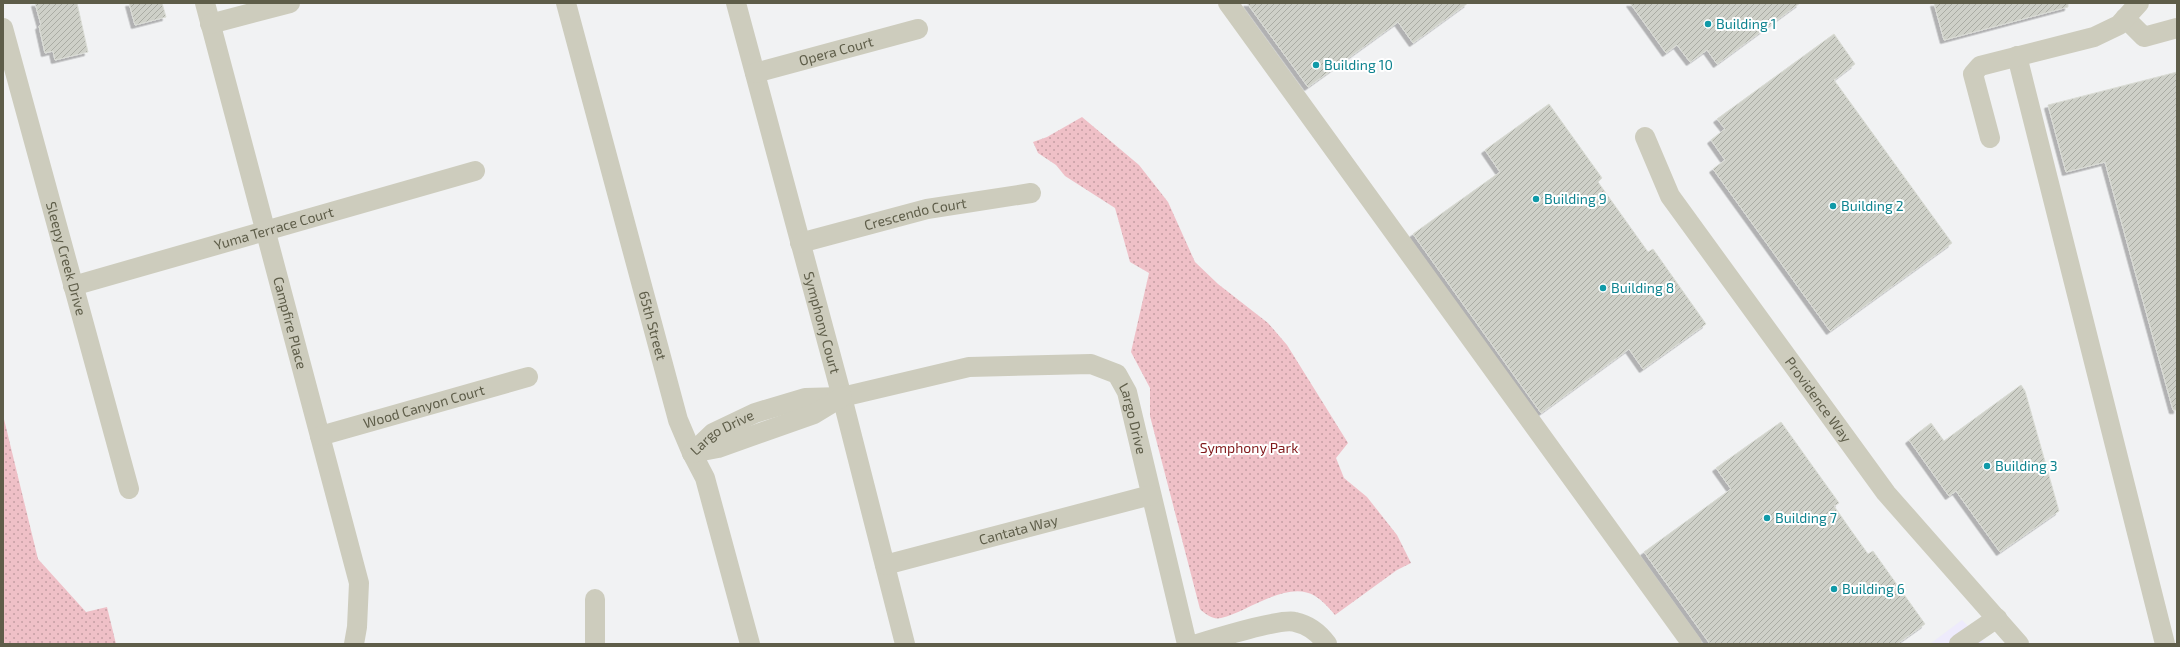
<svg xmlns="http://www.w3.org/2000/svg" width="2180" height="647" font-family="'Exo 2',sans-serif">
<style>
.commercial{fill:#eeebfc}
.park{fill:url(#park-dots)}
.building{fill:url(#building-hatch);stroke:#dadcd5;filter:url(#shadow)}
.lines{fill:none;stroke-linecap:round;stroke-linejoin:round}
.minor{stroke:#cdccbd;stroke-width:20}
.culture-dot{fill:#0f9aa8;stroke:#fff;stroke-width:1.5}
.labels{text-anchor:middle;stroke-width:4;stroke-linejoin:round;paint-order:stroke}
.culture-label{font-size:14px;fill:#0d838f;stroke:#fff;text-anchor:start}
.street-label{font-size:14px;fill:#5e5d49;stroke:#fff}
.park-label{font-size:14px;fill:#80191b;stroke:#fff}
</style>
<defs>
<pattern id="park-dots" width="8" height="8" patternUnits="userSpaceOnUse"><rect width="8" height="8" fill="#efc0c7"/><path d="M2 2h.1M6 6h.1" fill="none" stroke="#c59fa4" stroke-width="1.8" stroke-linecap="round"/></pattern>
<pattern id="building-hatch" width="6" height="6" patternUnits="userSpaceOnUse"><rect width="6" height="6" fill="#ced0c8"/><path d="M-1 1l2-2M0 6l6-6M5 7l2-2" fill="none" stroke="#aaaca4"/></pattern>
<filter id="shadow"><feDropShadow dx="-3.5" dy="3.5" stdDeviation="0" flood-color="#0004"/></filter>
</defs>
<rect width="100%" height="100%" fill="#f1f2f3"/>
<!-- commercial -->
<path class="commercial" d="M1962,620l24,24h-56z"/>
<!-- park -->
<path class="park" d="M1082,117l57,48 29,37 27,60 23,22 50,39 19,22 61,98 -12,15 8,20 23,19 30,38 14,28 -14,7 -62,45c-6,-7 -12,-14 -20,-19 -27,-17 -67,16 -94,22 -8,2 -16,-4 -21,-9l-50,-193v-28l-19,-36 18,-79 -19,-11 -15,-54 -50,-32 -9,-11 -18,-12 -5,-11 14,-5z
M3,415l35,144 48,53 21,-5 9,37h-113z"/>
<!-- building -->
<path class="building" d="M35,3h42l11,49 -33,8 -2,-9 -8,2 -6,-27 2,-1z
M129,3h33l4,14 -31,8z
M1247,3h221l-55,40 -15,-21 -90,65z
M1630,3h170l-83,61 -10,-14 -17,12 -13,-17 -11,8z
M1934,3h134v4l-124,33z
M1834,34l21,30 -21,16 118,163 -122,88 -117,-162 12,-9 -14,-20 14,-11 -8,-10z
M2177,72v338h-4l-68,-248 -39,10 -18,-67z
M1549,104l53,74 -4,4 50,70 5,-3 53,75 -63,45 -14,-20 -88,64 -128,-179 87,-62 -15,-22z
M2021,385l4,6 34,120 -59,41 -44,-61 -7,5 -40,-56 22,-17 13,18z
M1781,422l58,81 -5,3 16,23 18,25 5,-3 52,73 -28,20h-187l-66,-92 87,-63 -15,-21z"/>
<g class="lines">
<!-- minor -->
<g class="minor">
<path id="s1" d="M205,3l154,580 -2,44 -3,17"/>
<path id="s2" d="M566,3l112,417 14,33 13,25 45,166"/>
<path id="s3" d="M736,3l106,394 63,247"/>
<path d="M1228,3l464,641"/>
<path d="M2125,18l19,19 33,-9"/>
<path d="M210,24l80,-21"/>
<path id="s4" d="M3,28l126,461"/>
<path d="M2017,56l148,588"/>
<path id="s5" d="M755,73l163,-44"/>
<path id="s6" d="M1645,137l25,59 216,297 133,151"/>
<path d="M1990,138l-17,-64 7,-8 114,-29 25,-12 20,-22"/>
<path id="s7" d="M800,243l127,-34 104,-16"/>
<path id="s8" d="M73,286l402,-115"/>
<path id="s9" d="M320,436l208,-59"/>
<path id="s10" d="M692,453l21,-20 42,-20 50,-15 37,-1 127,-30 122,-3 26,10 10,18 60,252"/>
<path d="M692,453l26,-5 96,-34 28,-17"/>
<path id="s11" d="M885,565l266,-70"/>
<path d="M595,644v-45"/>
<path d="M1197,644c17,-5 84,-26 98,-22 14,3 24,11 32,22"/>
<path d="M1959,644l38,-26"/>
</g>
</g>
<!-- markers -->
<g class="culture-dot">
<circle cx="1708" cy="24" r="4"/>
<circle cx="1316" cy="65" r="4"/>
<circle cx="1536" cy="199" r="4"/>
<circle cx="1833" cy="206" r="4"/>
<circle cx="1603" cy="288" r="4"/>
<circle cx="1987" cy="466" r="4"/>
<circle cx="1767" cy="518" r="4"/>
<circle cx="1834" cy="589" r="4"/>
</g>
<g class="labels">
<!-- culture labels -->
<g class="culture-label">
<text x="1716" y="29">Building 1</text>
<text x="1324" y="70">Building 10</text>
<text x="1544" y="204">Building 9</text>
<text x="1841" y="211">Building 2</text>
<text x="1611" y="293">Building 8</text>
<text x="1995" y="471">Building 3</text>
<text x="1775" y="523">Building 7</text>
<text x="1842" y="594">Building 6</text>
</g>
<!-- street labels -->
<g class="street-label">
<text dy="5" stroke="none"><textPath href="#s5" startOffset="84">Opera Court</textPath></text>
<text dy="5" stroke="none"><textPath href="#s7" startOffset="119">Crescendo Court</textPath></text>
<text dy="5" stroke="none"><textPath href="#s8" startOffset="209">Yuma Terrace Court</textPath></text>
<text dy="5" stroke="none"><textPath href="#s4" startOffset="239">Sleepy Creek Drive</textPath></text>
<text dy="5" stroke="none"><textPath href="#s1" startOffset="331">Campfire Place</textPath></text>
<text dy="5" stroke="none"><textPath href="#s3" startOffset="331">Symphony Court</textPath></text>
<text dy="5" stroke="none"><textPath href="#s2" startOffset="334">65th Street</textPath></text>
<text dy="5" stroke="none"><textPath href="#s6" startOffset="316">Providence Way</textPath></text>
<text dy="5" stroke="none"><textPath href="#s9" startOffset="108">Wood Canyon Court</textPath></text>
<text dy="5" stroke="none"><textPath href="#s10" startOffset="493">Largo Drive</textPath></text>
<text dy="5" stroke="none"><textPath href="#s10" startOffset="37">Largo Drive</textPath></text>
<text dy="5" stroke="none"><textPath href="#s11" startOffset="138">Cantata Way</textPath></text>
</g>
<!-- park labels -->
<g class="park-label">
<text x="1249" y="453">Symphony Park</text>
</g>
</g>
<!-- border -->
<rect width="2180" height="647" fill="none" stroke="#5e5d49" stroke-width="8"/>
</svg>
